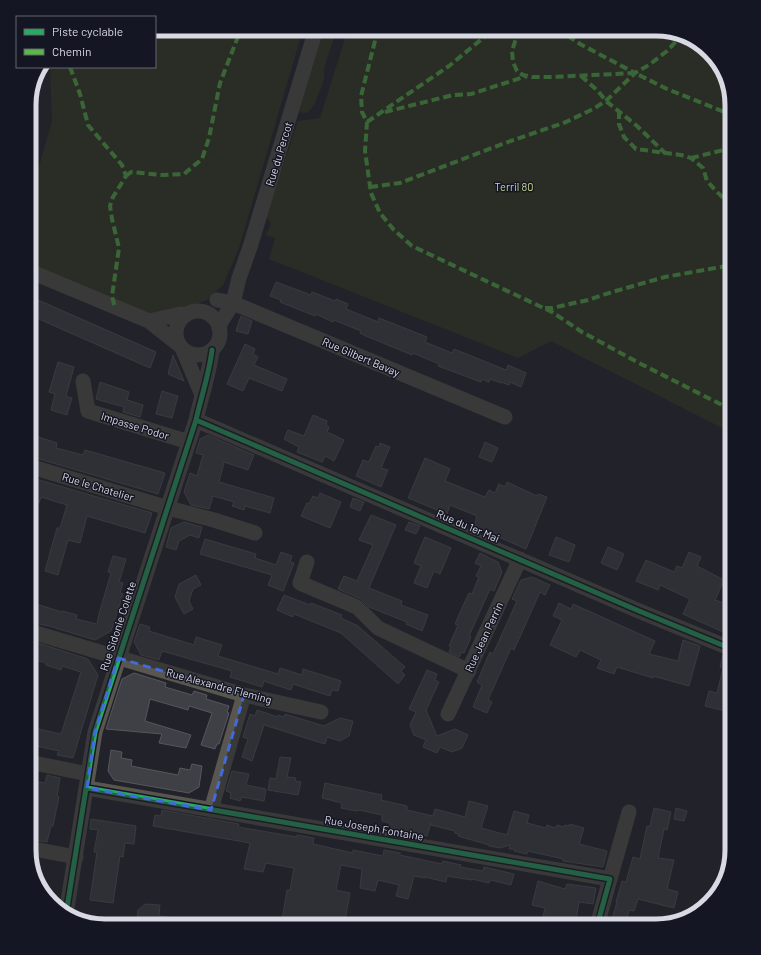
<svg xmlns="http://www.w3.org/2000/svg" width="761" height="955" font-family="Barlow,sans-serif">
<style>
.green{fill:#333a20}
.building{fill:#3f3f46;stroke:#56565d}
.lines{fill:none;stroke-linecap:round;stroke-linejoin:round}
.minor{stroke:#58564e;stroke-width:15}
.quiet{stroke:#58b947;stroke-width:4;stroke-dasharray:8 4;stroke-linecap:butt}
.cycleway-casing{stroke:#151623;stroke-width:8}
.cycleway{stroke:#26ab63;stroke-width:5}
.marked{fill:none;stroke:#436ada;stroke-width:3;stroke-dasharray:8 5;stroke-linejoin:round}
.labels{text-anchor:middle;stroke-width:3;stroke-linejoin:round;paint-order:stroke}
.street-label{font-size:11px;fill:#d9d9e3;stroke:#151623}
.park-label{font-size:11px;fill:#c6da93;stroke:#151623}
.rim{fill:none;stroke:#d9d9e3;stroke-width:5}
</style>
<rect width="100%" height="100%" fill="#22222a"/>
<!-- green -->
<path class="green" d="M155,29h148l-64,219 -16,37 -16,15 -24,9 -32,8 -122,-53v-62l23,-81 -2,-54h105z
M323,29h14l-13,39v12l-10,25 -6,7 -6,1 -4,-4z
M348,29h313l33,10 25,24 13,42v328l-181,-92 -33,17 -249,-99 6,-21 -9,-3 5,-11 -5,-8 32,-95 22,-3z"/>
<!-- building -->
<path class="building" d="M276,282l35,13 1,-3 23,9 1,-2 12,5 -2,5 32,13 1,-4 48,19 -2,5 27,11 2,-4 52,21 2,-5 18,8 -5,14 -11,-5 -1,3 -8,-3v1l-11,-4 -1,3 -7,-3 -1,3 -43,-16 1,-2 -19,-8 -7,-3 -1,2 -46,-19 -6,-3 1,-2 -27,-11 -1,2 -17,-8 -1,2 -35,-14 1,-2 -11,-4z
M29,296l127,56 -6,16 -118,-52 1,-2 -4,-1z
M241,316l11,5 -4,13 -12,-3z
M245,344l10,5 -2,5 5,3 -4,8 33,14 -5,12 -33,-13 -6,13 -16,-7z
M173,355l11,26 -16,-7z
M58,362l16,5 -8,29 6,2 -5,17 -16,-5 4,-16 -6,-2z
M100,382l29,10 -2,8 16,5 -3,12 -17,-5 1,-5 -28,-8z
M162,391l16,5 -6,22 -16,-4z
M313,415l14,6 -1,4 3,2 -2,5 17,8 -10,21 -9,-5 -3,6 -25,-10 2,-5 -15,-8 4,-9 16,6z
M29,434l28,9 -1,5 27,7 2,-5 80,23 -7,21 -129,-38z
M208,435l46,20 -6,15 -24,-8 -5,20 55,16 -4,15 -25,-7 -1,4 -12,-4 2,-4 -21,-6 -4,13 -18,-4 -7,-13 6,-19 7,3 6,-21 -7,-2 4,-14z
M485,442l13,6 -6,14 -13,-5z
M380,443l10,4 -9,21 7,2 -7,17 -25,-11 7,-16 6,2 7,-16 3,1z
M425,458l25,11 -5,12 40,16 4,-7 6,3 4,-9 6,3 2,-5 30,14 1,-2 9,3 -21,52 -52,-23 3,-10 -27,-11 -3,9 -39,-16z
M29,477l123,36 -7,20 -58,-17 -7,27 -12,-3 -10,35 -13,-4 12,-43h3l7,-23 -26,-8 -2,6 -10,-3z
M320,493l21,9 -11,26 -29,-12 6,-13 2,1 4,-8 5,2z
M353,498l11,4 -4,9 -10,-4z
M371,515l25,10 -27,63 33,13 -1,4 27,10 -6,16 -16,-7 1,-2 -38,-15 -8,-8 -23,-10 6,-13 13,5 16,-36 -14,-5z
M184,522l18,5 -3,11 -9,-3 -11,6 -3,9 -10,-3 5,-19z
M409,522l11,4 -4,8 -11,-4z
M425,537l26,11 -11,26 -6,-3 -7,17 -13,-5 7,-17 -7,-3z
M556,537l19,8 -6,17 -20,-7z
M205,539l51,15 -1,4 21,7 5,-13 11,4 -2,6 4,1 -11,28 -15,-6 4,-10 -72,-21z
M608,547l16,7 -7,16 -16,-7z
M689,552l12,5 -4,9 27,14 -9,20 17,6v30l-49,-22 7,-15 -30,-14 -2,5 -22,-9 10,-21 28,12 3,-6 5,2z
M480,553l18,9 4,10 -8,19 -4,-2 -21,47 2,1 -7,16 -2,-1 -3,5 -10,-5 2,-5 -2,-1 9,-21 -3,-1 7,-16 7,-15 3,1 7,-17 -3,-1 5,-10 -6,-3z
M113,556l13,3 -7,23 4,1 -3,10 3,1 -12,37 -16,9 -46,-14 -20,-4v-16l3,1 1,-4 29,9 1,-1 14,4 -1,4 21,5 2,-10 12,-41 -3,-1z
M196,575l5,10 -8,4 -4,12 4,8 -9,5 -9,-17 4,-13z
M532,577l18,8 -5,10 -5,-3 -26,58 -3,-2 -23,52 4,2 -5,11 -14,-6 9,-22 -5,-3 13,-30 3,2 24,-53 -5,-2 9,-19z
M284,595l26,10 1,-2 31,12 -1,3 17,8 47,41 -4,4 4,4 -7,9 -57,-51 -47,-19 -1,3 -16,-7z
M559,603l12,6 2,-5 82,37 -6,13 29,7 5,-21 17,6 -11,40 -36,-10v2l-36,-11 -3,7 -17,-6 4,-8 -21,-10 -4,7 -26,-12 12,-25 -9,-4z
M140,624l10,3 -1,4 45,14 2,-8 26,8 -4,11 60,18 2,-6 22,7 1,-6 38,12 -3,10 -6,-1 -2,6 -37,-12 -2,6 -27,-9 -2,6 -32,-10 2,-6 -70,-20 -3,9 -18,-5 -7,-13z
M29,640l59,19 10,16 -25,83 -16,-3 2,-4 -27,-6 1,-4 -4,-1v-13l32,7 20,-62 -19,-6 -1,4 -15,-5v-2l-17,-5z
M723,655l9,3v47l-2,7 -25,-6 4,-15 8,2 6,-25 -3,-1z
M427,670l10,4 -2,6 4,2 -13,28 11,26 18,-7 13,6 -6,13 -10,4 -12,-5 -3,6 -14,-6 3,-7 -12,-5 -4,-10 6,-13 -7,-3z
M134,673l32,10 -1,4 27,8 2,-4 13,4 -1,4 23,7 -2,6 2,1 -10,31h-2l-2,5 -14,-4 11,-32 -23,-7 -1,4 -38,-11 -5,22 46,14 -5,13 -27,-5 3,-9 -56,-5 16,-50z
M257,710l21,7v-2l6,2 1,-3 39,12 16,-8 13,3 -4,15 -9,5 -13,-4 -2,7 -61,-19 -12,36 -10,-4 6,-18 -5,-2 7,-23 5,2z
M111,750l11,2 -1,6 11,2 -1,6 47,9 2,-7 10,2 2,-6 10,2 -3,21 -10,6 -75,-13 -6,-9z
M280,757l11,1 -4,19 9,1 -1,3 6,1 -3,13 -30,-5 2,-12 6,1z
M232,771l17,3 -3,11 20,4 -2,12 -22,-4 -2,4 -10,-3 1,-5 -5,-2z
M47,775l13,3 -3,18 2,1 -3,14 -3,15h-2l-4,16 -13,-2 3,-15h-8v-45l16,3z
M325,783l57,12 -1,5 26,6v4l26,6 2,-7 30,8 4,-16 19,5 -7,22 26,7 7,-24 15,4 -2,8 19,5 1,-3 9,3 1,-3 7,2 1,-2 4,1 1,-2 14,4 -5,16 28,7 -4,16 -40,-6v-2l-35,-8 -1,3 -13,-3v-2h-5l1,-4 -10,3 -11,-2v-1l-31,-9 1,-2 -4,-1v-2l-24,-6v-2l-4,13 -38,-8 1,-5 -8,-2v-6l-23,-5 -3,1 -15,-3 1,-5 -20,-5z
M654,808l17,4 -4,18 -3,-1 -6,29 16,2 -7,29 11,3 -4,16 -36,-9 -4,12 -5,-1 -4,16h-15l7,-24h-1l6,-21 4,1 7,-25 7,2 7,-33h3z
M676,808l11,3 -3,10 -10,-2z
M162,810l77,14 -1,3 59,10v-2l17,3 -1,6 40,9v-3l30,6 1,-6 16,3v2l42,9 1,-3 18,4 -1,2 23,4 1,-4 30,7 -3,11 -21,-5 -1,3 -17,-4v1l-7,-1 -18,-3 -1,6 -21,-5v1l-11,-2 -6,23 -12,-3 3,-11 -21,-5 -3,11 -15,-3 2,-19 -21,-4 -5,25 14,3 -6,32 -31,-3 -1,4h-31l6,-36h3l4,-22 -28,-5 -3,9 -19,-3 6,-26 -97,-17 2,-11 6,1z
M91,819l45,7 -2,18 -9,-1 -2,14 -3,-1 -7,47 -23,-3 7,-48h-3l4,-22 -8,-1z
M538,881l27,8 2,-5 29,4 -3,16 -14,-2 -4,24h-17l-10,-3 1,-5 -6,-2 2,-8 -13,-3z
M145,904l15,1 -1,11 25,3v7h-48l2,-16z"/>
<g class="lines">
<!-- minor -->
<path class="minor" d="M29,271l120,50 29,23
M217,300l16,3 272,114
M176 333a22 22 0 1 1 44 0a22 22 0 1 1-44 0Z
M149,321l32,-7 5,1
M219,328l2,-6 12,-19 6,-25 11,-31 66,-218
M183,350l19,45
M83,381l5,30 101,31
M196,420l443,191 93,38
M29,466l139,42 46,12 41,13
M307,562l-7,21 57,24 21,21 91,43
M29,631l215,64 77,17
M448,714l72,-155
M29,762l59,12
M87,788l523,91 -13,47
M211,810l33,-115
M29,848l47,9
M610,879l19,-67
M66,914l29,-182 101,-312c5,-23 13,-45 16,-70"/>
<!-- quiet -->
<path class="quiet" d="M378,29l-17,67 1,16 5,10 -2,29 6,42 9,20 14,17 18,16 140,66 30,20 55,30 95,48
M519,29l-7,22 1,11 4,9 6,4 9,2h20l83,-4 32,16 65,26
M558,29l22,15 55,29
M70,67l10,27 8,31 34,40 4,11 -13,21 -3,9 2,13 7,29 -7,48 3,12
M581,76l17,15 8,10 31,25 29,28
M619,111v13l5,13 12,12 45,6 10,3 12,10 4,13 9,10 16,15
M385,112l68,-17 18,-1 56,-18
M367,122l82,-56 45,-37
M691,158l41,-10
M126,176l5,-4 30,3 23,-1 18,-15 7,-21 11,-55 21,-54
M370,187l30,-4 105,-40 61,-21 29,-14 13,-9 27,-26 14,-8 18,-14 15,-16
M545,308h7l36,-8 24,-8 53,-15 67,-12"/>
<!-- cycleway casing -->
<g class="cycleway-casing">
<path id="cycleway" d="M196,420l443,191 93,38
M87,788l523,91 -13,47
M66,914l29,-182 101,-312c5,-23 13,-45 16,-70"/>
</g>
<!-- cycleway -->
<use href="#cycleway" class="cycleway"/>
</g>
<!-- marked area -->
<path d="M0 0H761V955H0ZM118,658l126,37 -33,115 -124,-22 8,-56z" fill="#22222a" fill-opacity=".55" fill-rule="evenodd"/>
<path class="marked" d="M118,658l126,37 -33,115 -124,-22 8,-56z"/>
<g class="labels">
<!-- street labels -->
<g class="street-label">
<text transform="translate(279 154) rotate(-73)" y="4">Rue du Percot</text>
<text transform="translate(361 357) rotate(23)" y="4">Rue Gilbert Bavay</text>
<text transform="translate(135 426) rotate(17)" y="4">Impasse Podor</text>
<text transform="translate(98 487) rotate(17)" y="4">Rue le Chatelier</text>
<text transform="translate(468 526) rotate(23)" y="4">Rue du 1er Mai</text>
<text transform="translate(118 626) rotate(-72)" y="4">Rue Sidonie Colette</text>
<text transform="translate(484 637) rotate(-65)" y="4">Rue Jean Perrin</text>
<text transform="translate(219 686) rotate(15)" y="4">Rue Alexandre Fleming</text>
<text transform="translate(374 828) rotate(10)" y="4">Rue Joseph Fontaine</text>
</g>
<!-- park labels -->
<g class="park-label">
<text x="514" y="191">Terril 80</text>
</g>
</g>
<!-- crop -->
<path d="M0 0H761V955H0ZM105 36H656A69 69 0 0 1 725 105V850A69 69 0 0 1 656 919H105A69 69 0 0 1 36 850V105A69 69 0 0 1 105 36Z" fill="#151623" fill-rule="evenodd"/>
<path class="rim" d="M105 36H656A69 69 0 0 1 725 105V850A69 69 0 0 1 656 919H105A69 69 0 0 1 36 850V105A69 69 0 0 1 105 36Z"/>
<!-- legend -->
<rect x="16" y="16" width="140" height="52" fill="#151623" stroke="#636470"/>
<rect x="24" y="29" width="20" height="6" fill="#26ab63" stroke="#636470"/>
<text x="52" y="36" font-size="12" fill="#d9d9e3">Piste cyclable</text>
<rect x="24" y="49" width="20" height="6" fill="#58b947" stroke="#636470"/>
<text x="52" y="56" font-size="12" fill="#d9d9e3">Chemin</text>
</svg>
